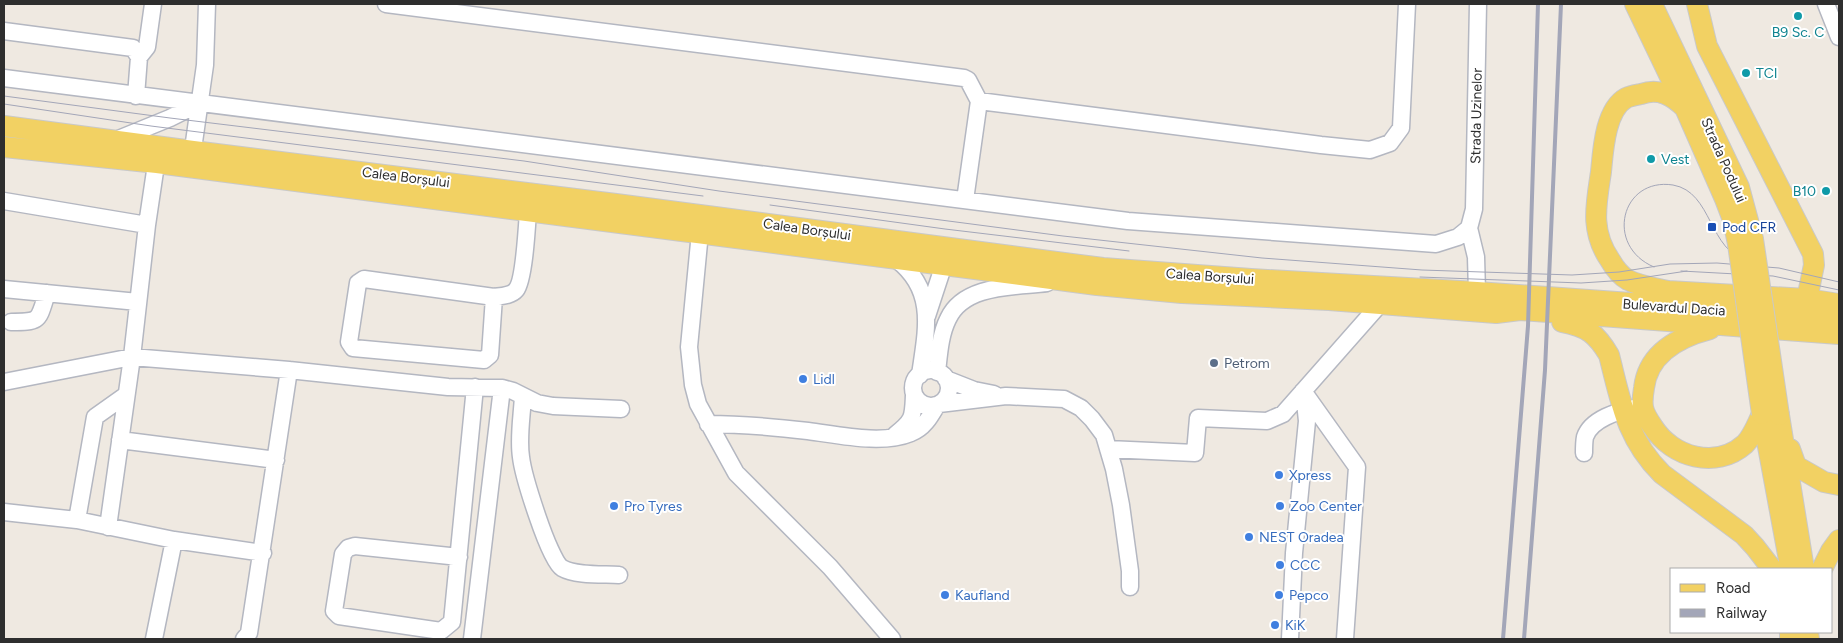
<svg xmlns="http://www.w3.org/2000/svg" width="1843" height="643" font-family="Figtree,sans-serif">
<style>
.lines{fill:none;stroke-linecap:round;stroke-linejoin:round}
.minor-casing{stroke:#b4b7c1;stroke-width:19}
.major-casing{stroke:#c9c9c9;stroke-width:22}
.minor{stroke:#fff;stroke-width:16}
.major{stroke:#f2d163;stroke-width:20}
.tram{stroke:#a3a6b8;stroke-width:1}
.rail{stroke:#a3a6b8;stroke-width:4}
.major-bridge-casing{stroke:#c9c9c9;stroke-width:22;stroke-linecap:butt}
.major-bridge{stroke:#f2d163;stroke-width:20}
.culture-dot{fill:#0f9aa8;stroke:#fff;stroke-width:2}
.transit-dot{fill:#1a4fb4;stroke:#fff;stroke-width:2}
.service-dot{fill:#5c6f8a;stroke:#fff;stroke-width:2}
.shop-dot{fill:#3f7fe0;stroke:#fff;stroke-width:2}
.labels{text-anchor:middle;stroke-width:4;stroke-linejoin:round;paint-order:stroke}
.culture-label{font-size:14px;fill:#0d838f;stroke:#fff;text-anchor:start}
.street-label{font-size:14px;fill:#2e2e2e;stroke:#fff}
.transit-label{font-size:14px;fill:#164399;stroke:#fff;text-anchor:start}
.service-label{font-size:14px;fill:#4e5e75;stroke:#fff;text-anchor:start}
.shop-label{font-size:14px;fill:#366cbe;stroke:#fff;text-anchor:start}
</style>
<rect width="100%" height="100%" fill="#efe9e1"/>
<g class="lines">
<!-- minor casing -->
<g class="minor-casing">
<path id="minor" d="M386,4l578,74 4,2 11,21
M1826,4l13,33
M4,31l129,17 6,9 -3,39
M139,57l8,-10 6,-43
M4,78l1124,143 308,23 22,-7 11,-9
M116,140l54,-22 30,-15
M191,163l14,-98 2,-61
M965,200l14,-99 342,44 49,5 20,-7 11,-15 6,-124
M4,201l143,24
M701,222l-12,125 4,38 5,19 38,69 94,94 62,72
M897,260c40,31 29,72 23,115
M4,289l134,13
M1477,292l-1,-35 -7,-29 5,-19 4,-205
M494,297l-4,58 -6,5 -131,-12 -4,-6 9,-59 6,-4 130,18c6,-1 17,-1 22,-7 8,-9 11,-64 12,-79
M927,316l20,-61
M11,322c30,0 27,-1 36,-29
M913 388a18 18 0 1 1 36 0a18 18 0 1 1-36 0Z
M937,372c2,-17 3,-37 11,-53 16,-35 67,-32 99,-36
M946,379l28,11 20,4
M4,382l128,-25 157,13 159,17 54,1 11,3 24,12 16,3 68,3
M1303,391l54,76 -12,172
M523,396c-1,20 -5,42 -2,61 2,18 28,103 41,111 14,8 41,6 57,7
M939,404l67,-8 58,3 17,9 11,11 12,16 10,34 7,36 9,66v16
M708,424c34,0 66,3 100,7 31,4 74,14 103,2 13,-5 19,-16 26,-28
M895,435c19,-15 18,-18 19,-40
M120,440l156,20
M1108,449l87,4 3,-35 69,3 16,-7 97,-110
M1584,453c0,-5 0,-11 1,-16 6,-18 33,-26 49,-29
M4,512l73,8 97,20 89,13
M77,520l18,-103 31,-22
M108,527l24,-170 15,-132 11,-74
M459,557l-104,-11 -7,2 -5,6 -9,57 5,5 102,15 11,-9 23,-235
M154,639l20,-99
M244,639l5,-6 40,-263
M472,639l30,-251
M1290,639l4,-86 13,-132 -3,-28"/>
</g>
<!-- major casing -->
<g class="major-casing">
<path id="major" d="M1635,4l50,104 40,91 8,21 5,24
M1652,4l87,183 14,52
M1697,4l10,42 106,208 1,11 -7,34
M4,126l189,25 423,53 487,64 148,11 226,13 362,26
M4,147l153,16 940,122 85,8 147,7 167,13 24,-3 319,24
M1668,291c-13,-3 -28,-5 -40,-11 -7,-4 -14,-13 -18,-20 -20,-29 -14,-55 -9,-88 2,-21 4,-62 25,-74 4,-2 10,-3 15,-4 18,-6 31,1 44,14
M1657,293l11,-2 139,8 32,5
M1562,322c25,5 34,11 47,33 12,47 17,83 53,119l82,61 11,12 17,22
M1710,329c-31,8 -62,24 -66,59 -1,6 -2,13 -1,19 1,7 6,14 10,20 19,30 63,43 92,17 8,-8 12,-20 17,-30
M1762,414l27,146v9
M1779,415l25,154
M1790,449l6,17 28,16 15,3
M1822,569l9,-18 8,-11
M1808,632l1,7
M1790,639v-7"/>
</g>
<!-- minor -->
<use href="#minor" class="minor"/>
<!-- major -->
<use href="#major" class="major"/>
<!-- tram -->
<path class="tram" d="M4,96l166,22 354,43 195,30 344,45 199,22 160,12 150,5 47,-3 51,-8 47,-1 62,5 60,14
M4,104l147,22 552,70
M770,205l175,24 184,22
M1654,267c-50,-21 -33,-90 19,-82 40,7 35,66 75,76
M1681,271l92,5 66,14
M1420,277l161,6 46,-3 60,-9"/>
<!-- rail -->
<path class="rail" d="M1503,639l25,-313 10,-322
M1524,639l21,-269 16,-366"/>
<!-- major-bridge casing -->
<g class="major-bridge-casing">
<path id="major-bridge" d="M1753,239l26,176
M1738,244l24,170"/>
</g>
<!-- major-bridge -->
<use href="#major-bridge" class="major-bridge"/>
</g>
<!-- markers -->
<g class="culture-dot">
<circle cx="1798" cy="16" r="5"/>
<circle cx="1746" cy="73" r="5"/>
<circle cx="1651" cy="159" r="5"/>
<circle cx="1826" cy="191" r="5"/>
</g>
<rect class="transit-dot" x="1707" y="222" width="10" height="10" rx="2.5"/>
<circle class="service-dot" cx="1214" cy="363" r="5"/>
<g class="shop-dot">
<circle cx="803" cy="379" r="5"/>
<circle cx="1279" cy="475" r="5"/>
<circle cx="614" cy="506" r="5"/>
<circle cx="1280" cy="506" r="5"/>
<circle cx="1249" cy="537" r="5"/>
<circle cx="1280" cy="565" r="5"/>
<circle cx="945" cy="595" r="5"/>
<circle cx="1279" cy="595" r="5"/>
<circle cx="1275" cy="625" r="5"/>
</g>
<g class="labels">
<!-- culture labels -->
<g class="culture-label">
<text x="1798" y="37" text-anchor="middle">B9 Sc. C</text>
<text x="1756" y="78">TCI</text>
<text x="1661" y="164">Vest</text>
<text x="1816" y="196" text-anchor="end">B10</text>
</g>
<!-- street labels -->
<g class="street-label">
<text transform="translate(1476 116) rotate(-89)" y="5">Strada Uzinelor</text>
<text transform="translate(1724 160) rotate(66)" y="5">Strada Podului</text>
<text transform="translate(406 177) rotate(7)" y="5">Calea Borșului</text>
<text transform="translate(807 229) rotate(8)" y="5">Calea Borșului</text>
<text transform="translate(1210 276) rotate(4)" y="5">Calea Borșului</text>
<text transform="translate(1674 307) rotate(4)" y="5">Bulevardul Dacia</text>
</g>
<!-- transit labels -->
<g class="transit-label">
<text x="1722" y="232">Pod CFR</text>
</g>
<!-- service labels -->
<g class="service-label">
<text x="1224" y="368">Petrom</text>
</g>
<!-- shop labels -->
<g class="shop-label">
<text x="813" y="384">Lidl</text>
<text x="1289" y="480">Xpress</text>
<text x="624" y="511">Pro Tyres</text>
<text x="1290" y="511">Zoo Center</text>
<text x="1259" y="542">NEST Oradea</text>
<text x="1290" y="570">CCC</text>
<text x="955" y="600">Kaufland</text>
<text x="1289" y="600">Pepco</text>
<text x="1285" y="630">KiK</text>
</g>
</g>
<!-- border -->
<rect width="1843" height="643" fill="none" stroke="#2e2e2e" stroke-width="10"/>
<!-- legend -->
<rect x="1670" y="568" width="162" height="65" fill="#ffffff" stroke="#ababab"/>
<rect x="1680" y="584" width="25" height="8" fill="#f2d163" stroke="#ababab"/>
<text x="1716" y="593" font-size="15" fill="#2e2e2e">Road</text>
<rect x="1680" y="609" width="25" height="8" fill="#a3a6b8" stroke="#ababab"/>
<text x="1716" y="618" font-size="15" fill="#2e2e2e">Railway</text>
</svg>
